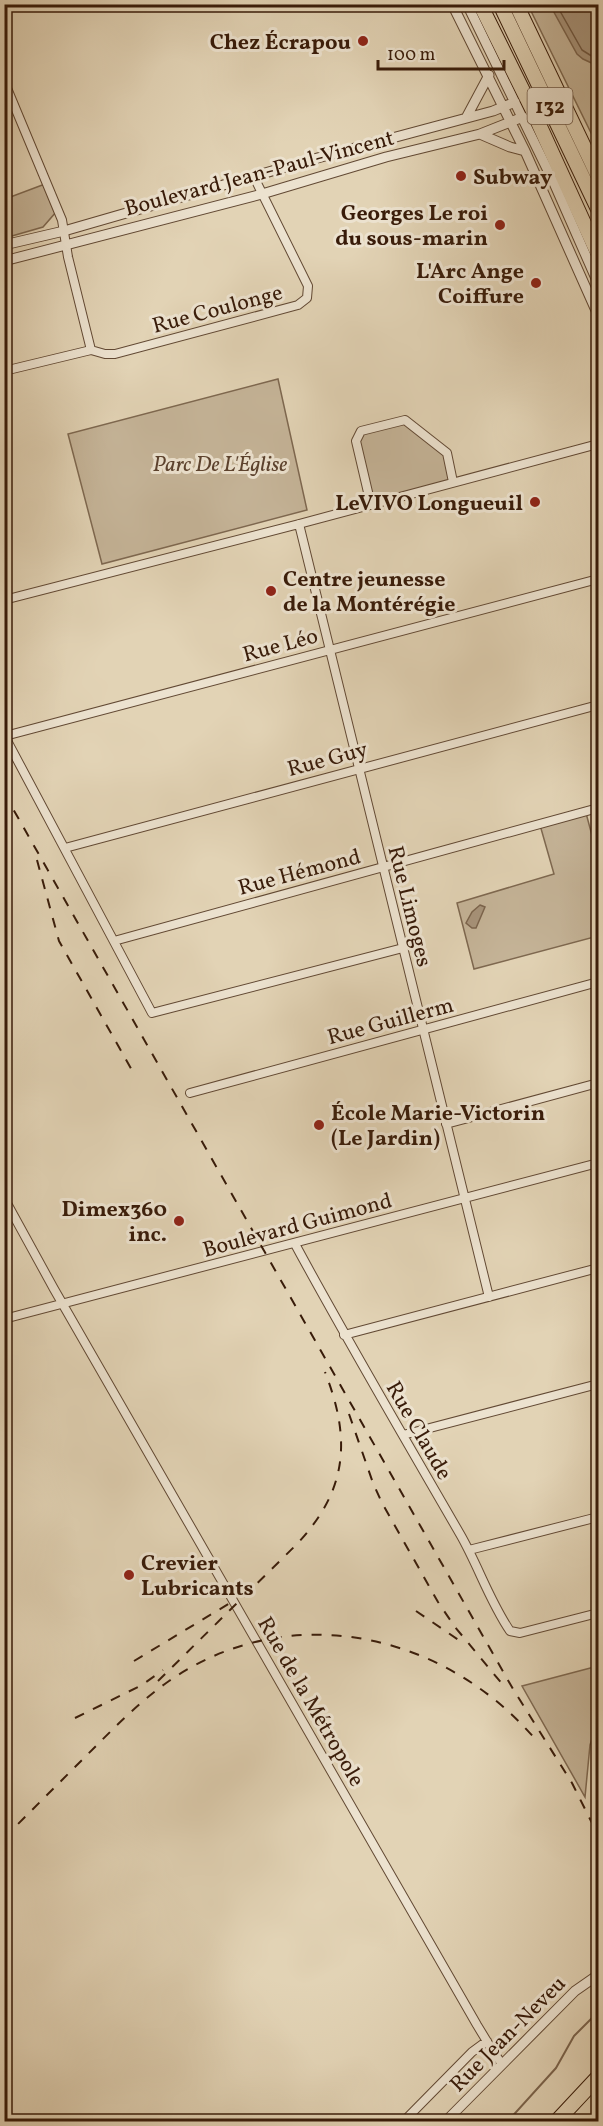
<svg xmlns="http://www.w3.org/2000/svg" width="603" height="2126" font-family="Vollkorn,serif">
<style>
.green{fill:#c5b498;stroke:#7e6850;stroke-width:1.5}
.water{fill:#a8947b;stroke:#7b644d;stroke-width:1.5}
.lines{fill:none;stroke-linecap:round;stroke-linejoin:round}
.shore{stroke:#705842;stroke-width:1.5}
.stream{stroke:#7b644d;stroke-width:2}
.minor-casing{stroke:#624934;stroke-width:10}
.tertiary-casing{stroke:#624934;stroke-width:11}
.motorway-casing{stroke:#381b09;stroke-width:16}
.minor{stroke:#ece2cf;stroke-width:8}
.tertiary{stroke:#ece2cf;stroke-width:9}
.motorway{stroke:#e2d3b5;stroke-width:14}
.rail{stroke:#381b09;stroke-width:2;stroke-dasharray:10 10;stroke-linecap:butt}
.poi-dot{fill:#8f2418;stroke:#ece2cf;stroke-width:2}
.labels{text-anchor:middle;stroke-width:6;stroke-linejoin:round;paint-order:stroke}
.shield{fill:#ece2cf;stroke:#6e5744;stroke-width:1.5}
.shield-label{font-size:21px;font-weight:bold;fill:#381b09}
.poi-label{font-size:22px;font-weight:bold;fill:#381b09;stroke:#ece2cf;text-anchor:end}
.street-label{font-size:22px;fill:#381b09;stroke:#ece2cf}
.park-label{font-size:22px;font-style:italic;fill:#5b412d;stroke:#ece2cf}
</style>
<rect width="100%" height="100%" fill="#e2d3b5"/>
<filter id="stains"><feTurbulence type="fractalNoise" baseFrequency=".00333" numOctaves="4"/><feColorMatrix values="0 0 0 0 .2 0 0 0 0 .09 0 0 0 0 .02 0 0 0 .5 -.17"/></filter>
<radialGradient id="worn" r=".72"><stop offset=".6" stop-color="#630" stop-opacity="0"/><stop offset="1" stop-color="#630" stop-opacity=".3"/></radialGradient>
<!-- green -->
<path class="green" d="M528,5h70v139l-1,1z
M45,184l11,28 -13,15 -38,11v-39z
M278,379l29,131 -205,54 -34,-130z
M405,420l42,33 6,29 -82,23 -15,-64 5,-10z
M586,813l12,45v78l-124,33 -17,-66 97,-29 -14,-49z
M598,1666v54l-8,25 -5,52 -63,-111z"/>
<!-- water -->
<path class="water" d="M550,5h48v61l-15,-7 -6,-5z
M480,905l5,2 -9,21h-4l-6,-5 6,-11z"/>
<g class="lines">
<!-- shore -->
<path class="shore" d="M556,4l26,46 16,10"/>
<!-- stream -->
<path class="stream" d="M507,2122l49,-54 18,-32 24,-24"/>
<!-- minor casing -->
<g class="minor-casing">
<path id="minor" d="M4,81l58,139 6,37 23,93
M4,371l87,-21 14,4h10l183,-49 9,-7 1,-12 -54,-109
M371,505l-15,-64 5,-10 44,-11 42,33 6,29
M299,524l190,773
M4,600l295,-76 299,-80
M4,735l148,278 251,-65
M5,736l593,-157
M65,848l533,-143
M114,941l484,-133
M190,1093l408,-111
M446,1124l152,-41
M4,1198l50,91 423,736 17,28 8,11
M295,1244c53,98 109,193 165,290 18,31 29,66 50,97l10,2 78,-20
M4,1319l594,-156
M344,1335l254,-67
M403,1435l195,-51
M469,1550l129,-33
M403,2122l69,-70 15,-11"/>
</g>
<!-- tertiary casing -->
<g class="tertiary-casing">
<path id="tertiary" d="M452,4l73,147 73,164
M467,4l87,179 44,100
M466,118l23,-43
M480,134l30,13 15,4
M4,245l60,-14 246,-71 183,-49 22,-9
M4,261l258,-67 124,-37 94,-23 43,-17
M598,1764v25
M445,2122l130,-131 23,-16"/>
</g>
<!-- motorway casing -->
<g class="motorway-casing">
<path id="motorway" d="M480,4l52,105 66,145
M500,4l98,205
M516,4l82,172
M556,2122l42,-45
M597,2122l1,-2"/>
</g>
<!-- minor -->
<use href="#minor" class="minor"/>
<!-- tertiary -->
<use href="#tertiary" class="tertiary"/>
<!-- motorway -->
<use href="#motorway" class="motorway"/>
<!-- rail -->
<path class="rail" d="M4,793l509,896 59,94 26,52
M37,860l22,81 74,131
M349,1414l24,69 9,20 56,99 17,25 48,58
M416,1611l44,30
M134,1661l96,-58
M158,1681l137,-135c52,-54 57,-105 30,-174
M75,1718l67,-33 21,-15
M4,1838c28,-28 56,-56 84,-84 25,-25 51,-52 81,-73 120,-83 275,-49 367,59"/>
</g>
<!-- markers -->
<g class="poi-dot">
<circle cx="363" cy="41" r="6"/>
<circle cx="461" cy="176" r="6"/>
<circle cx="500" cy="225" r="6"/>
<circle cx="536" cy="283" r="6"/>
<circle cx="535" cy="502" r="6"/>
<circle cx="271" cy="591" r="6"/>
<circle cx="319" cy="1125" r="6"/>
<circle cx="179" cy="1221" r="6"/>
<circle cx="129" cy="1575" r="6"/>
</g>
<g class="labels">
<!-- shield labels -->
<rect class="shield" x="527.5" y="88" width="45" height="36" rx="4.5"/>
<g class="shield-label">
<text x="550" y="113">132</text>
</g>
<!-- poi labels -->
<g class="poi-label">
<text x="351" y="49">Chez Écrapou</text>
<text x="473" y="184" text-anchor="start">Subway</text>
<text x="488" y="220">Georges Le roi<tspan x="488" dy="25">du sous-marin</tspan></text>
<text x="524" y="278">L'Arc Ange<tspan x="524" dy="25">Coiffure</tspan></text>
<text x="523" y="510">LeVIVO Longueuil</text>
<text x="283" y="586" text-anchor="start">Centre jeunesse<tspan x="283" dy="25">de la Montérégie</tspan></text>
<text x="331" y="1120" text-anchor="start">École Marie-Victorin<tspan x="331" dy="25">(Le Jardin)</tspan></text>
<text x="167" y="1216">Dimex360<tspan x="167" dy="25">inc.</tspan></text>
<text x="141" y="1570" text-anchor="start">Crevier<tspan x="141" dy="25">Lubricants</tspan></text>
</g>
<!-- street labels -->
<g class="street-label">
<text transform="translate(259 172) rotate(-15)" y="8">Boulevard Jean-Paul-Vincent</text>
<text transform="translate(217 308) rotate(-15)" y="8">Rue Coulonge</text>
<text transform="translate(280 644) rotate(-15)" y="8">Rue Léo</text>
<text transform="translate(327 758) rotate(-15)" y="8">Rue Guy</text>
<text transform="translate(299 871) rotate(-15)" y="8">Rue Hémond</text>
<text transform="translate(411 906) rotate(76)" y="8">Rue Limoges</text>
<text transform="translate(390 1020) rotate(-15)" y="8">Rue Guillerm</text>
<text transform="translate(297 1224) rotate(-15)" y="8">Boulevard Guimond</text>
<text transform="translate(420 1430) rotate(60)" y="8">Rue Claude</text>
<text transform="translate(312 1701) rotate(60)" y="8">Rue de la Métropole</text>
<text transform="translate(507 2033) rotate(-45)" y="8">Rue Jean-Neveu</text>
</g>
<!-- park labels -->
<g class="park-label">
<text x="220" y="471">Parc De L'Église</text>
</g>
</g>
<!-- margin -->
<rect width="603" height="2126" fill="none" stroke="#e2d3b5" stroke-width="24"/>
<rect x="6" y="6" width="591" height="2114" fill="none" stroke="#381b09" stroke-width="3"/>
<rect x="12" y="12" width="579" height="2102" fill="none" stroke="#381b09" stroke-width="1.5"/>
<!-- scale -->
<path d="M378 60v9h126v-9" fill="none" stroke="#381b09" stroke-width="3"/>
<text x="387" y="60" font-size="18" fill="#381b09" stroke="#ece2cf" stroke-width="4.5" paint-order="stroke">100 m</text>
<rect width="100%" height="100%" filter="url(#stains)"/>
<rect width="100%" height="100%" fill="url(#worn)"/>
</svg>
